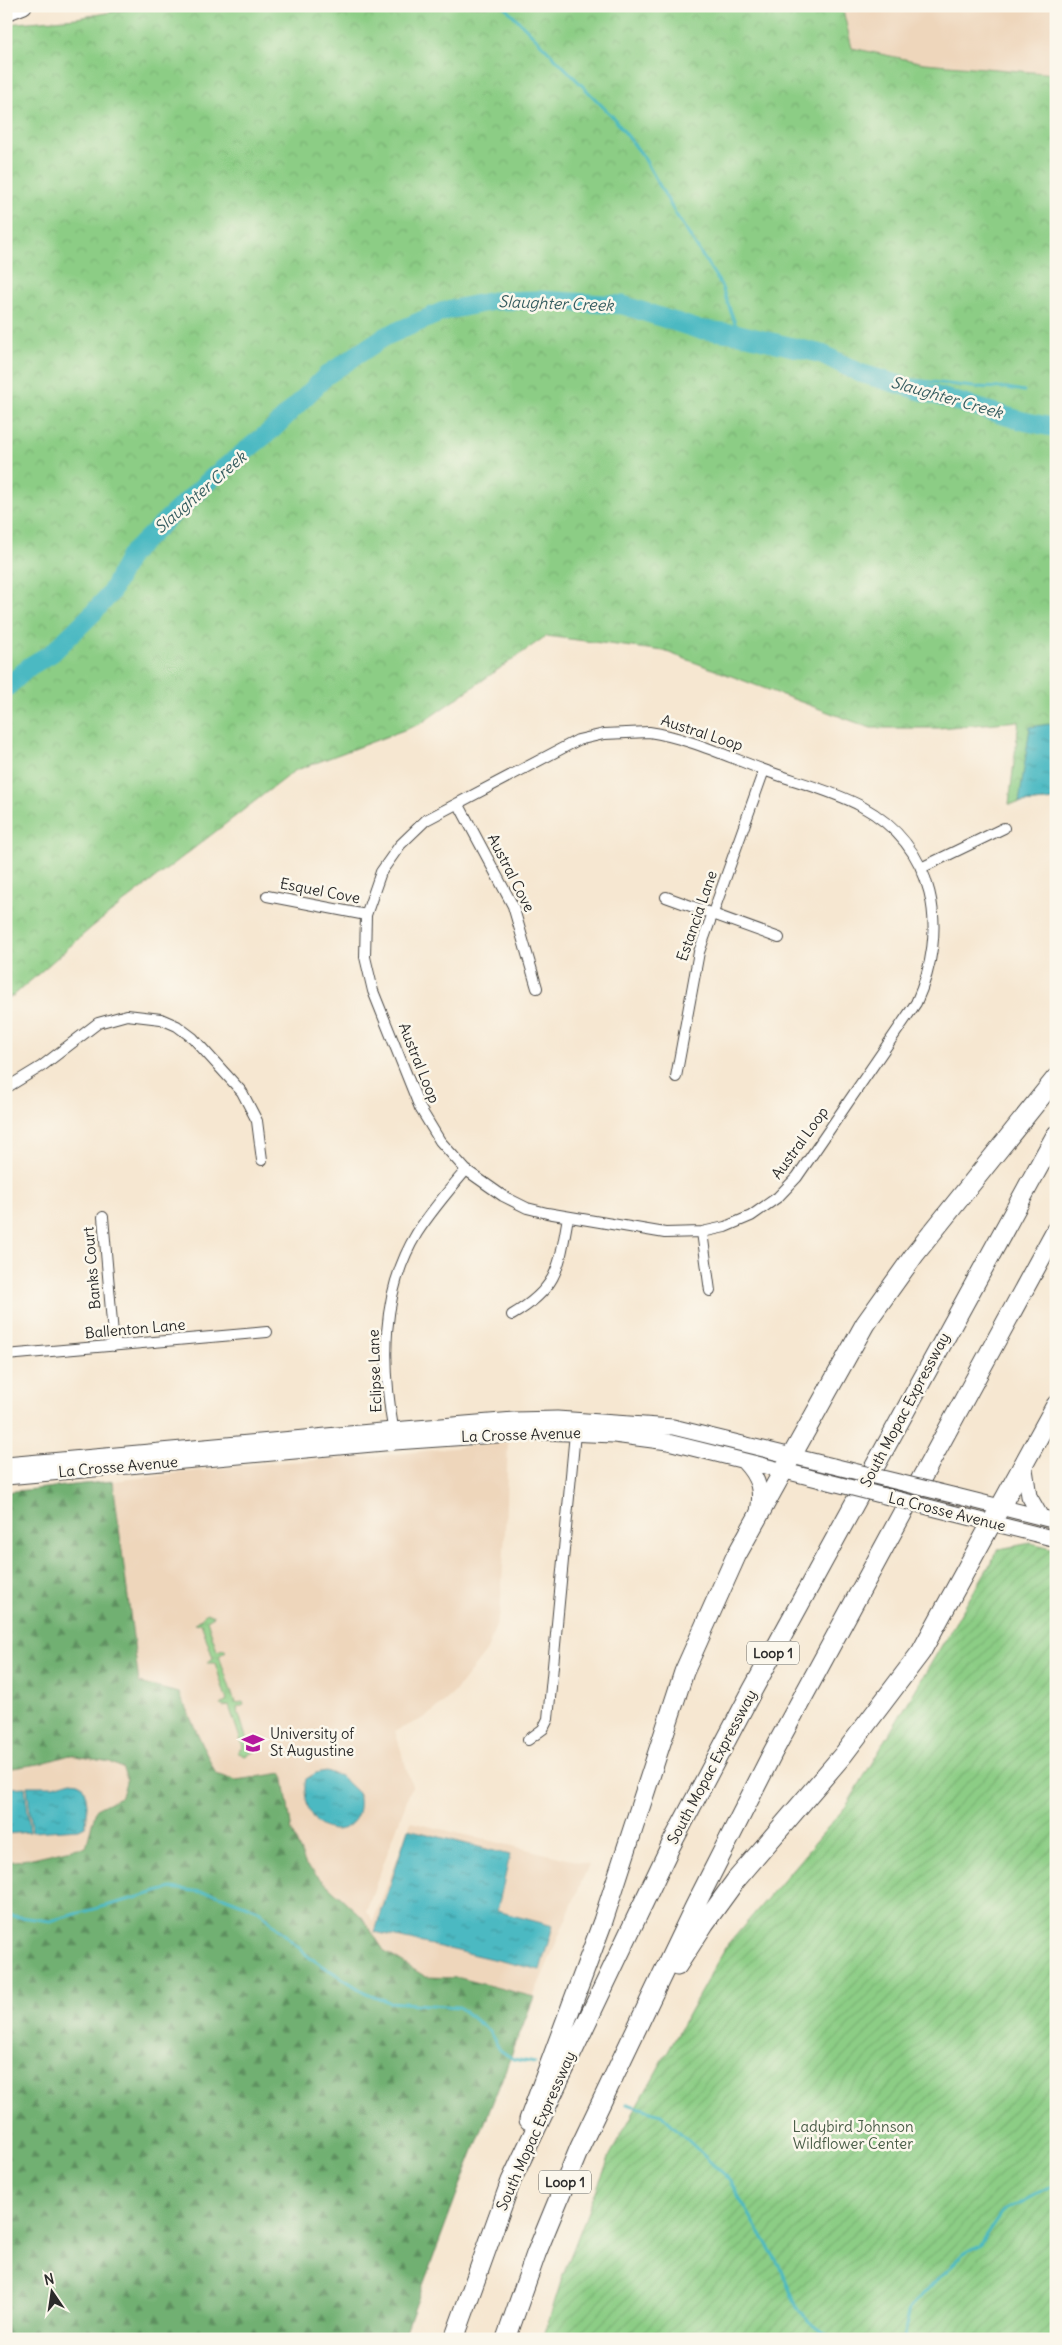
<svg xmlns="http://www.w3.org/2000/svg" width="1062" height="2345" font-family="Delius,sans-serif">
<style>
.built{fill:#eed6bb}
.grass{fill:url(#grass-tufts);stroke:#5c7c58}
.forest{fill:url(#forest-firs);stroke:#4e6e4e}
.park{fill:url(#park-crowns);stroke:#5c7c58}
.garden{fill:url(#garden-furrows);stroke:#5c7c58}
.water{fill:url(#water-ripples);stroke:#3b7276}
.lines{fill:none;stroke-linecap:round;stroke-linejoin:round}
.stream{stroke:#4bb9c2;stroke-width:3}
.river{stroke:#4bb9c2;stroke-width:19}
.street-casing{stroke:#494744;stroke-width:12}
.secondary-casing{stroke:#494744;stroke-width:17}
.highway-casing{stroke:#494744;stroke-width:21}
.street{stroke:#fff;stroke-width:10}
.secondary{stroke:#fff;stroke-width:15}
.highway{stroke:#fff;stroke-width:19}
.secondary-bridge-casing{stroke:#494744;stroke-width:17;stroke-linecap:butt}
.secondary-bridge{stroke:#fff;stroke-width:15}
.labels{text-anchor:middle;stroke-width:5;stroke-linejoin:round;paint-order:stroke}
.shield{fill:#fbf7ec;stroke:#696865;stroke-width:1}
.shield-label{font-size:14px;font-weight:bold;fill:#2b2b2b}
.street-label{font-size:15px;fill:#2b2b2b;stroke:#fbf7ec}
.poi-label{font-size:15px;fill:#2b2b2b;stroke:#fbf7ec;text-anchor:start}
.park-label{font-size:15px;fill:#485c46;stroke:#fbf7ec}
.water-label{font-size:16px;font-style:italic;fill:#365d60;stroke:#fbf7ec}
</style>
<defs>
<pattern id="grass-tufts" width="24" height="20" patternUnits="userSpaceOnUse" patternTransform="scale(1.25)"><rect width="24" height="20" fill="#8ccd85"/><path d="M3 7l-1-3M5 7V3M7 7l1-3M15 17l-1-3M17 17v-4M19 17l1-3" fill="none" stroke="#79b073"/></pattern>
<pattern id="forest-firs" width="22" height="20" patternUnits="userSpaceOnUse" patternTransform="scale(1.25)"><rect width="22" height="20" fill="#71b072"/><path d="M5 1l3.5 6h-7zM16 11l3.5 6h-7z" fill="#5d8f5e"/></pattern>
<pattern id="park-crowns" width="20" height="18" patternUnits="userSpaceOnUse" patternTransform="scale(1.25)"><rect width="20" height="18" fill="#8ccd85"/><path d="M2 6a3 3 0 1 1 6 0M12 15a3 3 0 1 1 6 0" fill="none" stroke="#79b073"/></pattern>
<pattern id="garden-furrows" width="10" height="10" patternUnits="userSpaceOnUse" patternTransform="scale(1.25)"><rect width="10" height="10" fill="#8ccd85"/><path d="M-1 1l2-2M0 10L10 0M9 11l2-2" fill="none" stroke="#79b073"/></pattern>
<pattern id="water-ripples" width="26" height="14" patternUnits="userSpaceOnUse" patternTransform="scale(1.25)"><rect width="26" height="14" fill="#4bb9c2"/><path d="M2 4q2-2 4 0t4 0M15 11q2-2 4 0t4 0" fill="none" stroke="#3f979e"/></pattern>
</defs>
<rect width="100%" height="100%" fill="#fbf7ec"/>
<filter id="ink" filterUnits="userSpaceOnUse"><feTurbulence type="fractalNoise" baseFrequency=".02" numOctaves="2"/><feDisplacementMap in="SourceGraphic" scale="10" xChannelSelector="R" yChannelSelector="G"/><feConvolveMatrix kernelMatrix="1 2 1 2 8 2 1 2 1" color-interpolation-filters="sRGB"/></filter>
<filter id="wash" filterUnits="userSpaceOnUse"><feTurbulence type="fractalNoise" baseFrequency=".0096" numOctaves="4" result="noise"/><feDisplacementMap in="SourceGraphic" scale="20" xChannelSelector="R" yChannelSelector="G"/><feGaussianBlur stdDeviation="1.12" result="paint"/><feColorMatrix in="noise" values="0 0 0 0 0 0 0 0 0 0 0 0 0 0 0 0 0 1.4 0 .05"/><feComposite in="paint" operator="in"/></filter>
<g filter="url(#wash)">
<rect width="100%" height="100%" fill="#f6e7d1"/>
<!-- built -->
<path class="built" d="M842,6h214v68l-132,-11 -73,-15z
M508,1442l-3,92 -5,81 -13,35 -33,43 -27,24 -32,14 17,55 -46,125 7,10 38,-99 178,42 -77,184 -506,-148v-131l33,-5 106,-32 -32,-251 145,-17 110,-7z"/>
<!-- grass -->
<path class="grass" d="M206,1613l8,3 -7,4 10,31 6,-2 3,2 -7,5 16,47 8,-1 1,3 -7,3 12,39 8,-1 -1,5 -11,5 -8,-4 6,-5 -14,-41 -6,1 -2,-2 6,-4 -12,-38h-8l6,-5 -12,-35 -6,1z"/>
<!-- forest -->
<path class="forest" d="M113,1481l26,202 40,10 37,81 20,6 47,-7 9,59 14,33 56,52 23,35 41,25 34,1 74,19 -76,194 -55,148h-397v-477c27,-2 53,-12 80,-15l10,-38 26,-13 5,-18 -5,-10 -12,-6 -40,-7 -31,9 -33,5v-277z"/>
<!-- park -->
<path class="park" d="M147,6h695l10,42 72,15 132,11v726l-47,4 10,-83 -81,7h-67l-207,-77 -118,-15 -126,88 -126,47 -202,156 -79,69 -7,2v-974l71,-6z"/>
<!-- garden -->
<path class="garden" d="M1031,1543l25,6v790h-513l20,-64 47,-120 115,-207 122,-143 152,-256z"/>
<!-- water -->
<path class="water" d="M1056,723v77l-37,3 11,-76z
M326,1771l14,5 18,17c10,42 -42,52 -51,10 -2,-9 -3,-15 -1,-24l10,-6z
M71,1781l8,1c9,7 10,34 6,44l-6,3 -47,3 -5,-46h27z
M25,1787l5,45 -24,2v-46z
M408,1829l102,26 -13,56 56,15 -13,44 -165,-38z"/>
<g class="lines">
<!-- stream -->
<path class="stream" d="M504,6l108,110 31,40 32,57 46,72 18,49
M902,386l5,-7 66,8 34,1 17,3
M6,1915l44,6 122,-33 44,6 42,16 51,47 55,35 25,10 70,5 30,24 11,19 13,9 22,4
M627,2104l34,10 68,66 50,85 19,45 17,16 17,13
M903,2339l7,-31 31,-33 24,-22 15,-8 22,-32 54,-29"/>
<!-- river -->
<path class="river" d="M6,688l24,-22 22,-13 41,-40 17,-19 20,-39 34,-33 49,-45 61,-49 53,-53 57,-38 60,-26 49,-10 46,-1 84,5 74,24 42,5 83,20 38,19 163,48 33,7"/>
</g>
</g>
<g filter="url(#ink)">
<g class="lines">
<!-- street casing -->
<g class="street-casing">
<path id="street" d="M649,732c40,6 77,24 115,38 32,12 67,20 97,36 75,41 89,123 55,197l-119,174 -19,20 -27,19 -26,11 -23,5 -37,1 -118,-20 -20,-5 -24,-12 -37,-26 -26,-29 -20,-33 -47,-117 -8,-34 1,-42 15,-43 19,-27 26,-25 152,-80 26,-6z
M458,803l55,103 24,82
M921,868l83,-40
M267,896l99,19
M666,897l113,41
M676,1077l23,-125 65,-182
M6,1088l36,-22 56,-43 29,-8 34,4 16,7 16,12 49,54 15,29 5,39
M103,1217l11,129
M702,1232l8,59
M512,1315c47,-28 47,-48 56,-98
M6,1355l261,-23
M394,1434c-12,-68 -14,-140 23,-201 14,-22 32,-43 49,-63
M528,1740l15,-11 5,-10 27,-286"/>
</g>
<!-- secondary casing -->
<g class="secondary-casing">
<path id="secondary" d="M6,13l18,-7
M744,1462c15,16 18,29 14,50
M1024,1462l5,34 12,21
M6,1465l387,-35 121,-10 43,-1 116,8 160,39
M6,1477l389,-35 148,-10 71,3 54,7 161,40
M956,1496l100,25
M952,1513l104,26"/>
</g>
<!-- highway casing -->
<g class="highway-casing">
<path id="highway" d="M677,1966l27,-42 32,-44 107,-125 78,-103 135,-247
M529,2120l74,-199 81,-249 52,-116 129,-232 50,-70 141,-176
M454,2339l57,-158 160,-336 81,-154 304,-556
M506,2339l30,-85 44,-107 114,-239 79,-156 283,-522"/>
</g>
<!-- street -->
<use href="#street" class="street"/>
<!-- secondary -->
<use href="#secondary" class="secondary"/>
<!-- highway -->
<use href="#highway" class="highway"/>
<!-- secondary-bridge casing -->
<g class="secondary-bridge-casing">
<path id="secondary-bridge" d="M833,1466l123,30
M829,1482l123,31"/>
</g>
<!-- secondary-bridge -->
<use href="#secondary-bridge" class="secondary-bridge"/>
</g>
</g>
<!-- icons -->
<defs>
<g id="university-bare" transform="scale(1.725)"><path d="M0-5L7-2L0 1L-7-2ZM-4 1L0 2.5L4 1V4Q0 6-4 4Z" fill="#b5179e" stroke="#fbf7ec" stroke-width="2.5" paint-order="stroke"/></g>
</defs>
<g fill-rule="evenodd">
<use href="#university-bare" x="253" y="1743"/>
</g>
<g class="labels">
<!-- shield labels -->
<g class="shield">
<rect x="747" y="1641.5" width="52" height="23" rx="4"/>
<rect x="539" y="2170.5" width="52" height="23" rx="4"/>
</g>
<g class="shield-label">
<text x="773" y="1658">Loop 1</text>
<text x="565" y="2187">Loop 1</text>
</g>
<!-- street labels -->
<g class="street-label">
<text transform="translate(702 733) rotate(18)" y="5">Austral Loop</text>
<text transform="translate(511 873) rotate(63)" y="5">Austral Cove</text>
<text transform="translate(320 891) rotate(11)" y="5">Esquel Cove</text>
<text transform="translate(697 916) rotate(-71)" y="5">Estancia Lane</text>
<text transform="translate(419 1063) rotate(68)" y="5">Austral Loop</text>
<text transform="translate(800 1143) rotate(-54)" y="5">Austral Loop</text>
<text transform="translate(92 1268) rotate(-95)" y="5">Banks Court</text>
<text transform="translate(135 1329) rotate(-5)" y="5">Ballenton Lane</text>
<text transform="translate(375 1371) rotate(-92)" y="5">Eclipse Lane</text>
<text transform="translate(905 1410) rotate(-62)" y="5">South Mopac Expressway</text>
<text transform="translate(521 1435) rotate(-2)" y="5">La Crosse Avenue</text>
<text transform="translate(118 1467) rotate(-5)" y="5">La Crosse Avenue</text>
<text transform="translate(947 1512) rotate(14)" y="5">La Crosse Avenue</text>
<text transform="translate(712 1767) rotate(-62)" y="5">South Mopac Expressway</text>
<text transform="translate(536 2131) rotate(-66)" y="5">South Mopac Expressway</text>
</g>
<!-- poi labels -->
<g class="poi-label">
<text x="270" y="1739">University of<tspan x="270" dy="17">St Augustine</tspan></text>
</g>
<!-- park labels -->
<g class="park-label">
<text x="853" y="2132">Ladybird Johnson<tspan x="853" dy="17">Wildflower Center</tspan></text>
</g>
<!-- water labels -->
<g class="water-label">
<text transform="translate(556 303) rotate(2)" y="6">Slaughter Creek</text>
<text transform="translate(947 397) rotate(16)" y="6">Slaughter Creek</text>
<text transform="translate(200 492) rotate(-41)" y="6">Slaughter Creek</text>
</g>
</g>
<!-- margin -->
<rect width="1062" height="2345" fill="none" stroke="#fbf7ec" stroke-width="25"/>
<!-- north arrow -->
<g transform="translate(52 2292) rotate(347)" stroke="#fbf7ec" stroke-width="4" paint-order="stroke">
<path d="M0-4L9 19L0 12L-9 19Z" fill="#2b2b2b"/>
<text y="-8" font-size="14" font-weight="bold" text-anchor="middle" fill="#2b2b2b">N</text>
</g>
</svg>
